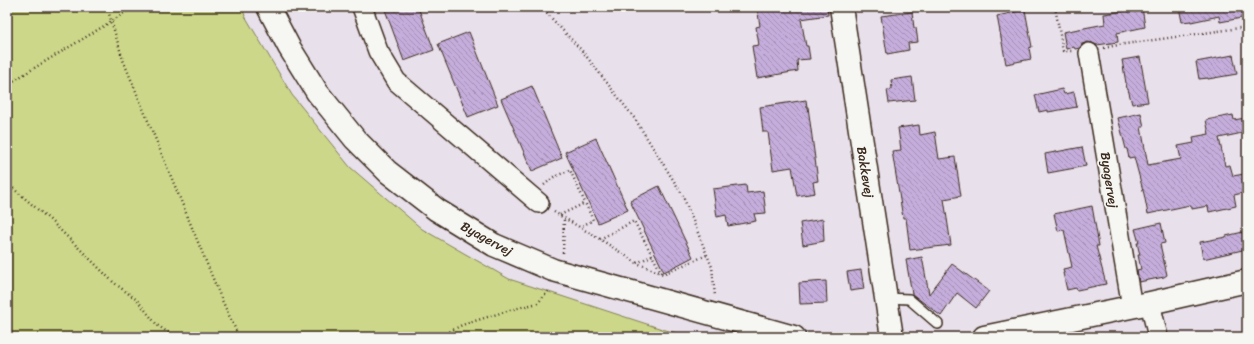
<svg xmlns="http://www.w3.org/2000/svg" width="1254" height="344" font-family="Sriracha,sans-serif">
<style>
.grass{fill:#ccd78a;stroke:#848054}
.building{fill:url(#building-back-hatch);stroke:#3b2a1e}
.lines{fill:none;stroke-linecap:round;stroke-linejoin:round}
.service-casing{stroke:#3b2a1e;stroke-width:12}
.minor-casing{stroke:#3b2a1e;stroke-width:22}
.tertiary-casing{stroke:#3b2a1e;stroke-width:25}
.path{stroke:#3b2a1e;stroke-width:2.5;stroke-dasharray:1 3;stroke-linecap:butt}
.service{stroke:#f6f6f2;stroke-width:9}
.minor{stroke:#f6f6f2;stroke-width:19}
.tertiary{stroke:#f6f6f2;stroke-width:22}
.labels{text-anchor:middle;stroke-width:3.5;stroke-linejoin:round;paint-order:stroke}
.street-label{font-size:13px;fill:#3b2a1e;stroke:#f6f6f2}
</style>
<defs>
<pattern id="building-back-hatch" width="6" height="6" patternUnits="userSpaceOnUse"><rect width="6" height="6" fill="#c6aedc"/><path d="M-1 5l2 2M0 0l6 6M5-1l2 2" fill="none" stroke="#a28eb2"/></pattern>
</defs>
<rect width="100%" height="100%" fill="#e8e0eb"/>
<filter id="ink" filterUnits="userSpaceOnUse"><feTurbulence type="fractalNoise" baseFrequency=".025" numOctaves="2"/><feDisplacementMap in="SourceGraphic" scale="8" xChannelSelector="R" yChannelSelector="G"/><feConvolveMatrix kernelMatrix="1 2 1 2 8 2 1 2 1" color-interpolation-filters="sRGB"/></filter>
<g filter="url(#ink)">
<!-- grass -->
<path class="grass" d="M7,7h235l3,9 47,79 58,72 72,62 87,50 153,50 29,8h-684z"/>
<!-- building -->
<path class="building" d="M384,7h34l16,43 -30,11z
M757,7h70l1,8 -27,4 5,27h2l2,13 -13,1 1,11 -41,7 -5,-32 7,-1 -3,-18 4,-1z
M1124,7h18l3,20 -28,6 1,9 -21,3 -5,-2 -4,-1 -6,2 -2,4 -5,1 -1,-2 -8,2 -3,-17 42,-8 -1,-10 21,-3z
M1179,7h68v10l-27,5 -1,-6 -28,6v-1l-9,1z
M1025,10l7,37 -3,1 2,11 -25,5 -9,-48z
M912,12l2,16h2l2,14 -10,1 1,7 -22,4 -6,-38z
M469,32l29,73 -30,12 -30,-73z
M1233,55l4,19 -29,5v-1l-9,1 -3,-17z
M1140,57l8,45 -16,2 -4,-15h-1l-5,-29z
M912,77l3,23 -26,3 -2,-13 5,-1 -1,-9z
M532,86l30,72 -30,13 -31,-72z
M1062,89l2,5 10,-2 3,15 -29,5v-2l-9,2 -4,-17z
M806,100l1,7h1l10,74 -5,1 2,11 -18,3 -5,-29 -19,3 -5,-38h-5l-3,-25z
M1141,113l3,14h-3l7,38 33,-6 -3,-13 16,-3 -1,-6 16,-3 -3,-14 27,-5 1,5 11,-2 2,14 -28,6 6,28 5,-1 3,11 11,-2v4h3v14l-13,3 2,11 -27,6 -1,-6 -16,3v-2h-2v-2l-42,9 -4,-20 -10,-37 -5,1 -2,-9h-1l-8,-31z
M919,125l1,10 15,-3 4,27 16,-2 6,39 -17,3 7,46 -41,5 -4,-32h-3l-11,-67 9,-1 -3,-22z
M596,138l32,72 -30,13 -33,-71z
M1082,147l4,19 -38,7 -3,-19z
M746,185l1,8 16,-2 3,22 -12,1 2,7 -28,5 -2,-11 -9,2 -4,-28z
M659,186l34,71 -29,15 -34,-71z
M1092,206l7,40h-3l10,38 -29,6 -1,-2 -9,2 -4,-17h1l-1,-4 9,-2 -8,-37 -6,1 -4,-17z
M823,219l1,22 -21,4 -3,-22z
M1161,223l4,20 -5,1 7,31 -3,2 -25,5 -2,-12 4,-1 -3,-14h2l-3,-12h2l-4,-14z
M1247,231v18l-44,10 -3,-17 26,-5v-1z
M922,257l7,37 23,-30 37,27 -13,17 -19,-15 -16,23 -29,-22 -6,-34z
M861,270l3,19 -14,2 -3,-19z
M826,281l1,22 -27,1 -1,-21z"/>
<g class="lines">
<!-- service casing -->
<g class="service-casing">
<path id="service" d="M886,298l23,1 29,25"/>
</g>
<!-- minor casing -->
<g class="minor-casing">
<path id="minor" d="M362,7l16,44 18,30 143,122
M1089,53l43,254
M1150,303l8,34"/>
</g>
<!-- tertiary casing -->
<g class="tertiary-casing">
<path id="tertiary" d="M268,7l21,40 28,45 38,47 33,33 49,38 57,35 59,25 241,67
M841,7l51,330
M984,337l166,-34 97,-22"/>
</g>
<!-- path -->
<path class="path" d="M107,7l16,53 98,238 18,39
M541,7l42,45 52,67 47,75 30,73 3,29
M1055,7l8,44h9
M1104,48l14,-3 129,-18
M7,85c42,-27 85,-50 126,-78
M7,183l43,37 41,40 22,22 24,18 20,25 18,12
M544,185l10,-8 16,-7 23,50 -13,7
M554,212l49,29 34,22 26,11 44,-19
M560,215l25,-12
M600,239l34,-18 28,53
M563,253l1,-35
M637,263l16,-8
M439,337l23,-12 48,-15 28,-7 10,-12v-3"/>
<!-- service -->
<use href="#service" class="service"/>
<!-- minor -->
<use href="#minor" class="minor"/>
<!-- tertiary -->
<use href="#tertiary" class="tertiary"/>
</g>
</g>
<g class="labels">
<!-- street labels -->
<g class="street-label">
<text transform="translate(866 172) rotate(81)" y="5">Bakkevej</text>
<text transform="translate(1110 180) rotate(81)" y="5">Byagervej</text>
<text transform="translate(487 238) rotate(29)" y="5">Byagervej</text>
</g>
</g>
<!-- margin -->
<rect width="1254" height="344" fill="none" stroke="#f6f6f2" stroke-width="24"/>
<rect x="12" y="12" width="1230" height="320" fill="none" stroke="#3b2a1e" stroke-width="1.5" filter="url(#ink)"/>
</svg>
